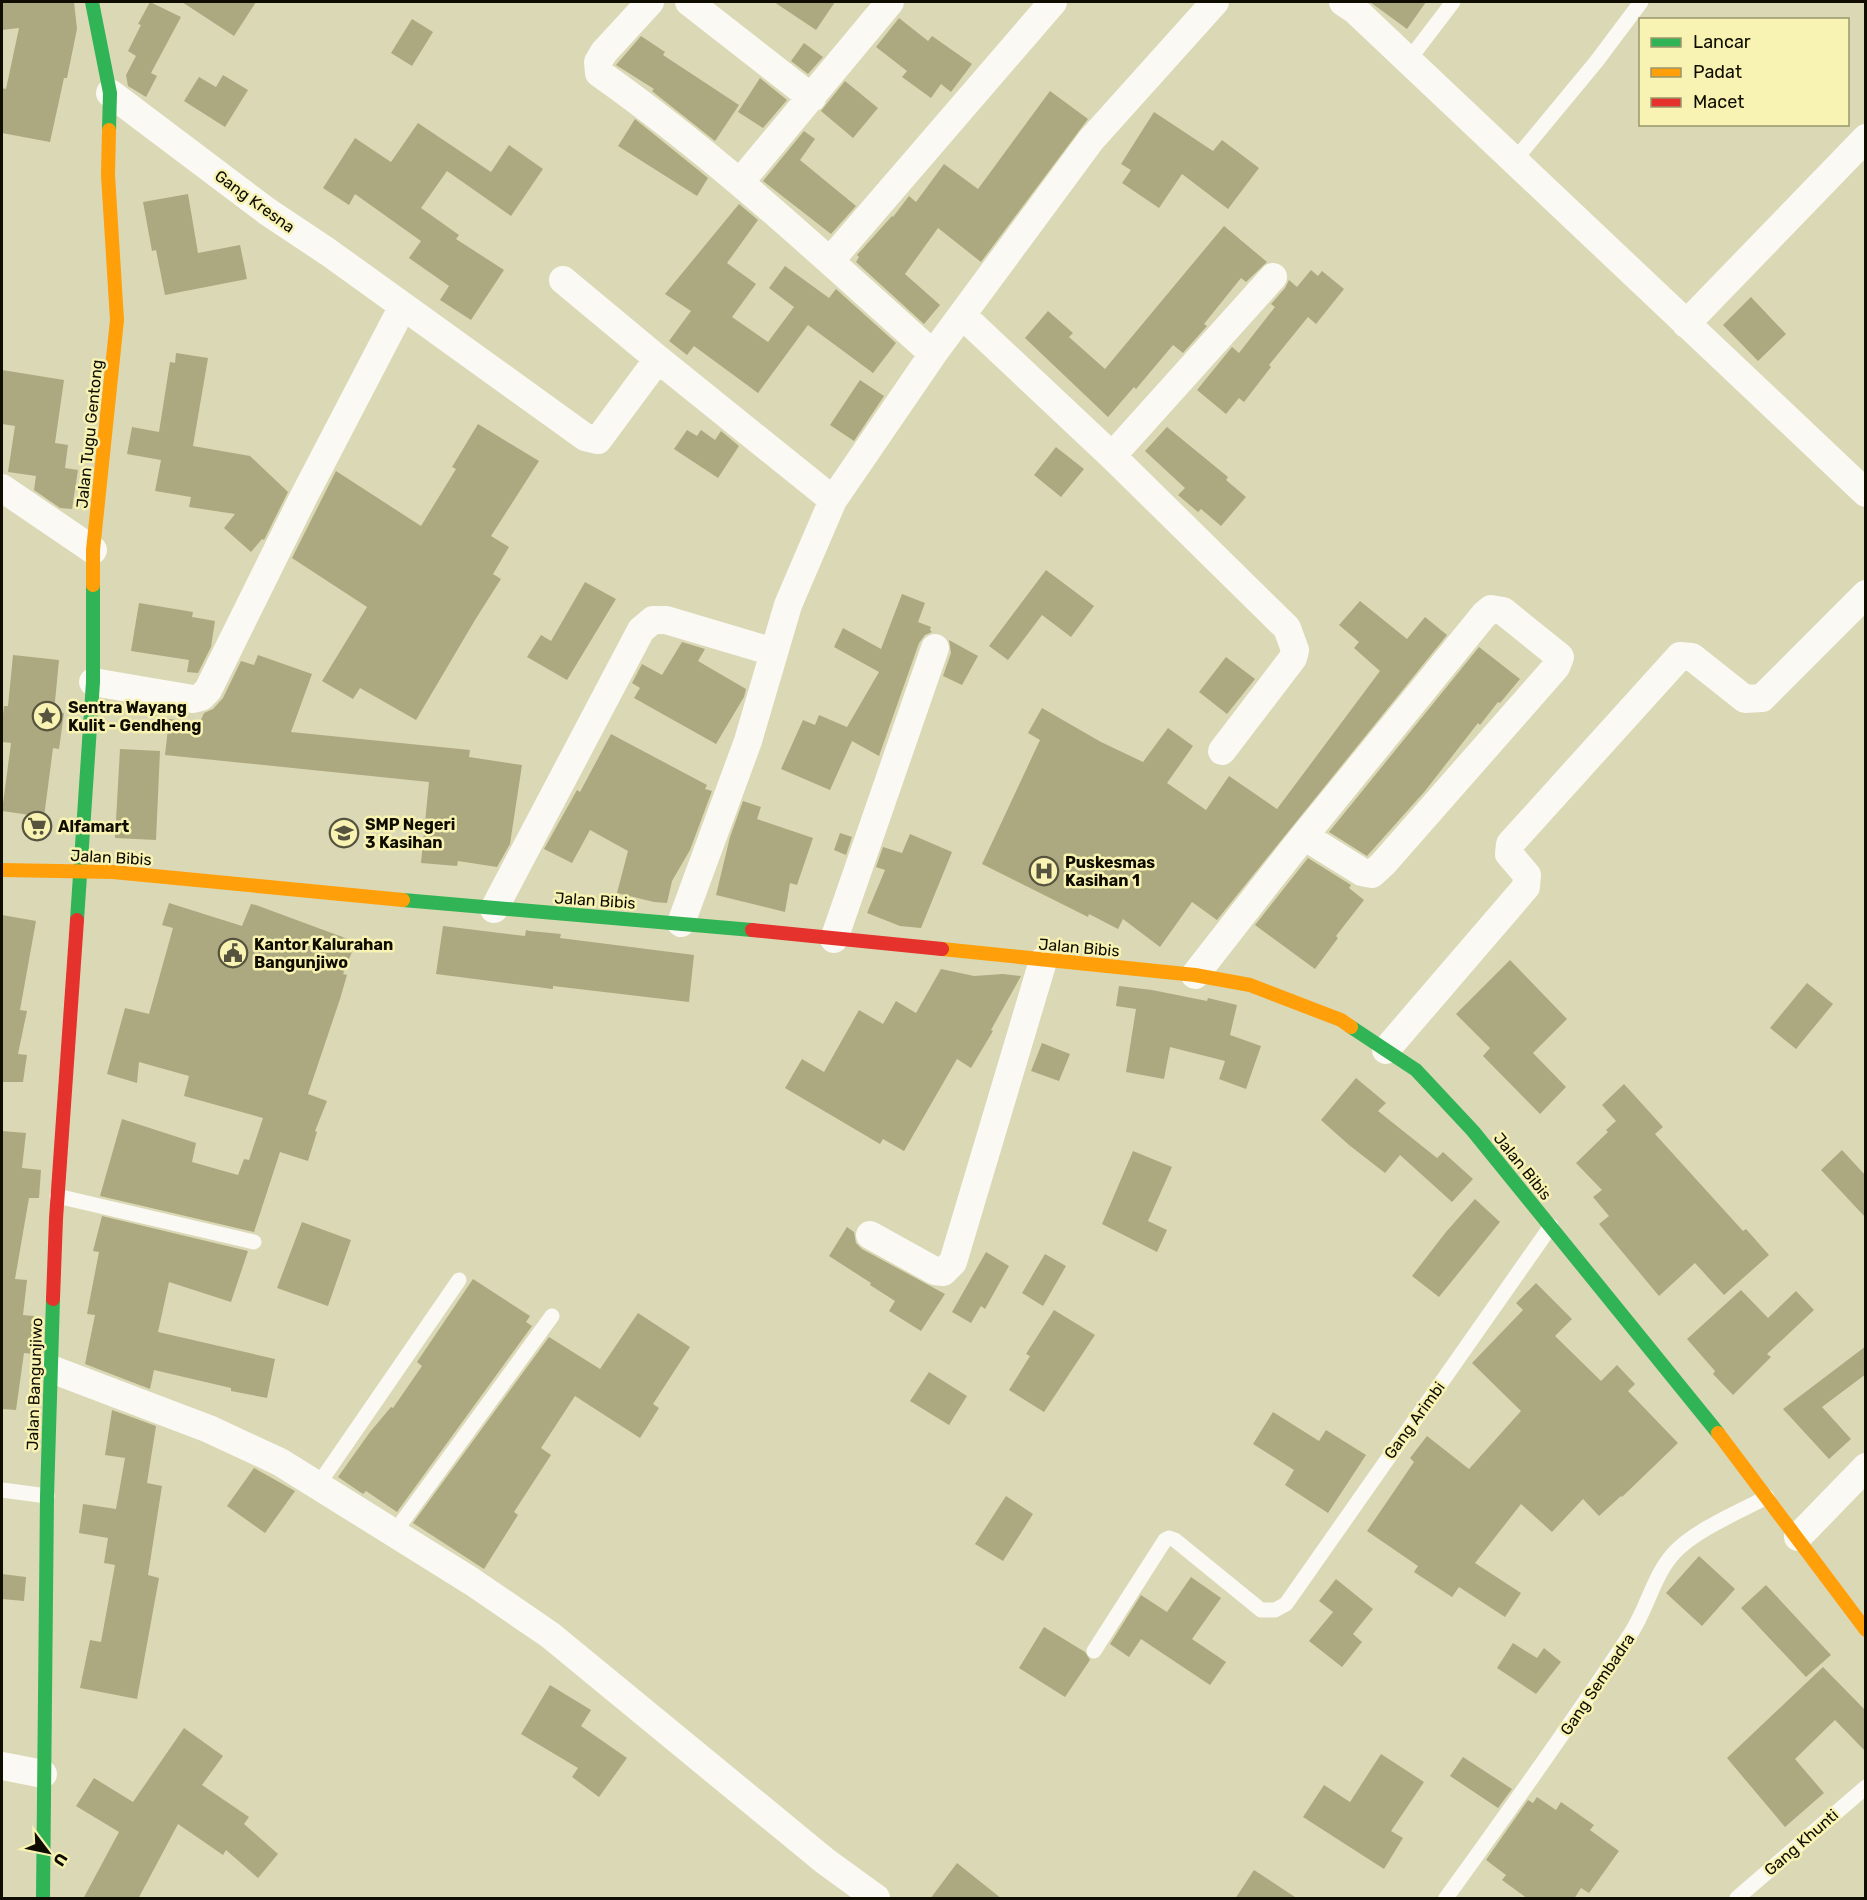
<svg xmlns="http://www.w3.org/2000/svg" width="1867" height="1900" font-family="Rubik,sans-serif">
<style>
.building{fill:#aca980}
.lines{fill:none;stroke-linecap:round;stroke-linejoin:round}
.lane{stroke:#faf9f4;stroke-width:15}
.street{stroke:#faf9f4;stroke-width:28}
.fast{stroke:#30b455;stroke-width:14}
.slow{stroke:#ff9f0a;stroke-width:14}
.jam{stroke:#e5322d;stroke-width:14}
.labels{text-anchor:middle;stroke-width:5;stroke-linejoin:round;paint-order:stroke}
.street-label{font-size:16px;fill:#0f0c00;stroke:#f8f3b2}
.poi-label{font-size:16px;font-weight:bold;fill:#0f0c00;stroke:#f8f3b2;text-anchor:start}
</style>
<rect width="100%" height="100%" fill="#dbd8b5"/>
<!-- building -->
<path class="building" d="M2,2h72l3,27 -10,49h-3l-14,64 -48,-9v-45l4,1 13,-61 -17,2z
M150,2l31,15 -30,56 6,3 -11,21 -18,-11 -2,-11 10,-19 -8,-5 13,-26 -3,-1z
M182,2h74l-22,34z
M774,2h61l-19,28z
M1370,2h56l-19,27z
M899,18l29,23 4,-5 40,28 -21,28 -10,-8 -10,14 -29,-21 5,-6 -31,-24z
M412,19l21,13 -21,34 -21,-13z
M641,36l24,16 -2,3 76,50 -24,36 -63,-50 2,-2 -38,-24z
M804,43l19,14 -15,17 -17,-13z
M223,75l25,15 -23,37 -41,-26 15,-24 17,10z
M760,78l27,22 -24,28 -25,-16z
M845,81l33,27 -25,30 -32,-27z
M1050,91l38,28 -107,143 -43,-34 -33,46 35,31 -16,19 -68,-62 3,-5 -2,-2 35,-39 1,1 16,-21 7,6 28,-38 34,25z
M1154,112l59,39 9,-11 37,28 -31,41 -46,-35 -23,34 -37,-25 9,-13 -10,-6z
M635,119l73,59 -11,18 -79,-50z
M418,123l73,49 18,-27 34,24 -32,47 -64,-45 -26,37 38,27 -3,4 48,31 -33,50 -31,-20 9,-14 -40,-28 12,-17 -66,-47 -6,11 -26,-17 32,-50 36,24z
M804,131l11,8 -15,21 56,46 -25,28 -68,-53z
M188,194l10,59 42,-8 7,34 -82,16 -9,-45 -4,1 -9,-49z
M739,204l19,16 -31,43 29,21 -24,33 36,25 26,-35 -25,-19 16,-22 44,32 7,-9 60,54 -23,30 -65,-48 -50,68 -64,-47 -7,9 -18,-14 22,-30 -26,-17z
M1224,226l43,36 -21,20 -5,-4 -37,46 3,2 -24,27 -10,-8 -37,44 -2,-2 -26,30 -83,-79 23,-27 25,22 -4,4 36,32z
M1311,270l7,6 4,-5 22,18 -28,35 -8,-7 -39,48 2,2 -27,35 -5,-4 -13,16 -29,-24 35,-43 7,6 36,-46 -4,-3 14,-16 4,-8 8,7z
M1751,297l35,37 -28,27 -35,-36z
M176,353l32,5 -15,88 57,10 38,36 -24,48 -2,-1 -11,13 -27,-24 11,-14 -46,-7 2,-10 -36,-6 6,-31 -34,-6 5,-27 27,5 11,-70 5,1z
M2,370l62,10 -9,63 13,2 -3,23 13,2 -6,39 -12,-1 -26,-18 2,-14 -28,-4 7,-46 -13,-2z
M860,380l24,16 -30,45 -24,-16z
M478,424l61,37 -48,75 18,11 -16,27 8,5 -26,41 -59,100 -56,-32 -7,11 -31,-18 45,-74 -75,-49 44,-87 85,55 35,-57 -4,-2z
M1167,427l61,50 -2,3 20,17 -25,29 -20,-17 -3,3 -20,-17 7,-7 -40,-37z
M687,430l10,6 4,-6 14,10 6,-9 18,15 -21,32 -44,-29z
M1056,447l28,22 -23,28 -27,-22z
M1046,570l48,36 -23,31 -29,-22 -34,45 -19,-14z
M585,582l31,17 -49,81 -40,-23 14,-22 10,6z
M902,594l23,9 -7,19 13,5 -1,3 2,2 -7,3 -6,8 -40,113 -27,-15 -22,49 -49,-21 22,-49 12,5 4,-10 28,12 32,-55 -45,-25 9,-19 38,21z
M1360,601l47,38 18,-22 22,18 -230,285 -25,-18 -32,45 -37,-28 -5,10 -29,-15 -1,3 -106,-53 58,-124 -12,-7 14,-25 59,34 42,20 25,-34 25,18 -26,37 39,27 23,-34 48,33 103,-138 -26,-23 5,-6 -20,-17z
M139,603l54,9 -1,5 23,4 -4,26 -13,26 -11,-1 2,-12 -58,-9z
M949,640l29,16 -16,29 -19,-9 8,-23z
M682,642l23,7 -7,12 48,28 -2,8 -28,47 -82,-46 6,-10 -8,-5 10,-19 20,11z
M1479,647l41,32 -20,24 -2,-1 -18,23 -2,-2 -53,68 -58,65 -38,-24z
M13,655l46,5 -5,52 10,1 -5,36 -6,-1 -9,69 -42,-6 9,-68 -9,-1v-19l2,-17h4z
M258,655l54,19 -21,58 179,18 -1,7 53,8 -12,79 -13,23 -39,-6 -1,5 -36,-3 8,-81 -264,-27 4,-36 31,3 4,-9 9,-4 10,-11 18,-37 13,4z
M1226,657l29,22 -28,35 -28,-22z
M611,734l96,51 -2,4 7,2 -22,59 -18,31 -5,22 -13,-1 -37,-9 11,-42 -38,-21 -18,33 -28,-14 33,-59 3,2z
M120,749l40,2 -4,89 -41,-2z
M743,801l18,6 -4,12 56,19 -16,47 -7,-2 -5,29 -69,-17 14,-58z
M840,833l12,4 -6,18 -12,-5z
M910,834l42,18 -31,76 -21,-2 -33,-13 18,-43 -9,-3 7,-20 19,6z
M1308,858l43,27 -2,3 15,12 -28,36 2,2 -23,31 -60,-44z
M169,903l73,23 9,-22 5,1 100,37 -13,32 4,1 -7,24 -32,95 19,7 -12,30 2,1 -9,29 -28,-9 -26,80 -154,-36 22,-77 74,24 -4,19 46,13 6,-16 5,1 14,-42 -79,-22 5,-20 -50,-14 -2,21 -30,-9 18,-66 24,6 24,-86 -11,-3z
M2,915l34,6 -16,89 7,1 -9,43 9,1 -4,27h-21z
M443,926l82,10 1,-6 4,1 31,3 -1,4 134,17 -5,47 -136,-16v3l-117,-15z
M1510,960l57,59 -34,34 33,34 -26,27 -57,-58 7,-8 -34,-34z
M941,969l33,7 29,-2 18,2 -30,54 2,1 -22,37 -14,-9 -53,92 -21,-12 -3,5 -95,-56 17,-29 22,13 35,-62 24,14 13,-23 20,12z
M1807,983l26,21 -37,45 -26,-21z
M1119,986l33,4 55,11 1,-3 29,7 -7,30 31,11 -15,43 -27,-10 6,-18 -55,-14 -6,32 -38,-7 10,-63 -20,-3z
M1042,1043l28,11 -11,27 -28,-10z
M1356,1078l30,25 -8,8 59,47 6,-6 30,27 -21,23 -52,-47 -15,18 -36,-28 -28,-25z
M1624,1084l39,43 -8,7 88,97 3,-2 23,26 -45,40 -29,-32 -36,33 -60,-72 10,-8 -16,-19 9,-7 -26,-27 32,-31 -2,-2 10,-9 -14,-16z
M2,1131l24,2 -4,35 19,2 -2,28h-10l-14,81 12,1 -4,35 11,1 -1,38 -9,-1 -8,57 -14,-1z
M1842,1150l24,26v42l-45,-48z
M1133,1151l39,16 -24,54 19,9 -10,22 -55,-28z
M1475,1199l25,23 -61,75 -27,-21 34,-44z
M102,1216l146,35 -17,51 -62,-20 -11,50 117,27 -8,39 -36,-7v-3l-77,-18 -4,19 -65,-25 10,-49 -8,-1 12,-62 -6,-1z
M302,1222l49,18 -23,66 -51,-18z
M847,1227l7,5 2,11 6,6 83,45 -24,37 -32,-20 6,-10 -25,-16 1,-2 -42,-27z
M986,1252l23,14 -24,43 -4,-3 -10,17 -19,-11z
M1045,1254l21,12 -23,40 -21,-13z
M473,1279l57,37 -4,6 6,4 -135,186 -31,-21 -3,3 -25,-17 32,-45 21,-25 2,1 29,-42 -5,-4z
M1536,1283l36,36 -17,17 46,45 16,-16 18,19 -7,7 50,52 -56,54 -1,-1 -22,20 -16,-17 -31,33 -31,-28 -46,59 46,30 -16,24 -46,-30 -7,10 -38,-25 4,-6 -51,-35 47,-69 -4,-4 17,-22 42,33 52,-58 -49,-48 51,-53 -7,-7z
M1741,1290l27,28 28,-27 18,19 -47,44 4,3 -38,38 -20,-21 2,-3 -28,-32z
M1054,1310l41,25 -51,77 -35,-22 21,-34 -4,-2z
M638,1313l52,34 -37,57 6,4 -19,30 -65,-42 -34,52 10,7 -37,57 4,3 -34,54 -71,-46 136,-186 51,32z
M1866,1346v28l-44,33 29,32 -22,20 -46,-50z
M929,1372l38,24 -18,29 -39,-24z
M112,1410l44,16 -9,57 15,3 -14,89 11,3 -22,121 -57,-11 10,-48 11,2 14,-77 -11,-2 4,-25 -29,-5 4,-29 33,5 9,-51 -20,-3z
M1273,1412l46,29 7,-11 40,25 -38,58 -43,-28 9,-15 -41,-26z
M254,1468l41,23 -30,42 -38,-27z
M1006,1496l27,18 -30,47 -28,-17z
M1699,1556l36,33 -33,37 -36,-33z
M2,1574l24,3 -2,24 -22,-2z
M1191,1577l30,21 -29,41 34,23 -16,23 -69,-46 -12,18 -19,-13 31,-49 26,17z
M1336,1579l37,30 -20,25 9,8 -20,25 -33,-26 24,-29 -14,-11z
M1766,1585l65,70 -25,22 -65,-69z
M1044,1627l41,25 5,8 -25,37 -46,-29z
M1513,1643l24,15 7,-10 17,14 -25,32 -39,-26z
M1823,1667l43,44v41l-31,-32 -40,39 29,34 -39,34 -58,-69z
M550,1685l41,25 -10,16 46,32 -28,39 -27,-20 6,-9 -57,-34z
M184,1728l39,28 -21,29 47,32 -5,7 34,30 -20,24 -32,-28 -3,5 -45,-31 -40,75h-55l36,-67 -43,-26 18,-28 39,24z
M1381,1754l43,28 -33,49 12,7 -19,31 -81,-52 21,-32 26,17z
M1463,1757l49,32 -14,19 -48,-32z
M1537,1797l19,13 5,-8 33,23 -4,5 29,21 -30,42 -8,-5 -7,11h-46l-26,-19 4,-5 -20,-15 42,-60 5,3z
M957,1863l45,36h-72z
M1254,1870l44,29h-63z"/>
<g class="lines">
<!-- lane -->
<path class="lane" d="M1408,61l45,-59
M1514,161l82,-99 45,-60
M57,1196l197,46
M318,1485l141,-205
M2,1490l45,6
M394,1533l158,-217
M1094,1651l71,-111 4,-2 6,2 86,70h14l11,-6 265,-378
M1446,1898c63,-87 126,-175 185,-265 17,-26 22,-57 43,-80 21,-23 65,-41 93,-56
M1737,1898l129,-111"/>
<!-- street -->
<path class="street" d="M650,2l-46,50 -6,10 1,11c119,84 225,183 334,281
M689,2l123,96
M1343,2l12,8 511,483
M110,93l158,119 60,40 257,185 13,3 60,-81 175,141
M741,181l149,-179
M830,261l223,-259
M563,280l95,79
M962,315l150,141 175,172 8,22 -2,8 -71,93
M1686,324l180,-186
M1112,456l161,-179
M2,488l91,62
M93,682l100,17 8,-2 7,-7 96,-194 99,-190
M494,909l147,-279 12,-10h13l108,32
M681,923l67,-182 40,-136 45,-105 100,-146 158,-214 124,-138
M834,939l101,-291
M1195,975l97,-124 12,-15 180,-221 7,-6 12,2 57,46 -4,10 -173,197 -11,10 -10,-2 -58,-36
M1386,1050l140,-163 1,-12 -18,-21 1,-10 170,-188 12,1 53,42 17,-1 104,-104
M870,1235l65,36 8,1 10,-10 90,-301
M51,1369l158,60 71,33 191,119 79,54 275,226 51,37
M1798,1537l68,-70
M2,1766l41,8"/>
<!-- fast -->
<path class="fast" d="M92,2l18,91 -1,37
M403,900l349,30
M77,920l16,-238v-97
M1351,1027l65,43 57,61 245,302
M43,1898l4,-402 6,-197"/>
<!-- slow -->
<path class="slow" d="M93,585v-35l24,-230 -9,-145 1,-45
M2,870l111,2 290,28
M942,949l253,26 55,10 91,35 10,7
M1718,1433l148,197"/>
<!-- jam -->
<path class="jam" d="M752,930l190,19
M53,1299l3,-80 21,-299"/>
</g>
<!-- icons -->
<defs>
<g id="sight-ring" transform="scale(1.5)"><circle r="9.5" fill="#f8f3b2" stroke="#56533f" stroke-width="1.5"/><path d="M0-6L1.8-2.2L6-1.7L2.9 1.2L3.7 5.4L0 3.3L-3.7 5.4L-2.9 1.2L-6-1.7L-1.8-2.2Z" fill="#56533f"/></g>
<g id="supermarket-ring" transform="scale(1.5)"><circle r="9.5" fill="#f8f3b2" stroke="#56533f" stroke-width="1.5"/><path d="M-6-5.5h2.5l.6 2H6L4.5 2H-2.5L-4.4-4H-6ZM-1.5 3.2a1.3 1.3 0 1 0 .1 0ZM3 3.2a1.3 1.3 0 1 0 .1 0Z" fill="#56533f"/></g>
<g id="school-ring" transform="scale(1.5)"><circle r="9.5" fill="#f8f3b2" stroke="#56533f" stroke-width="1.5"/><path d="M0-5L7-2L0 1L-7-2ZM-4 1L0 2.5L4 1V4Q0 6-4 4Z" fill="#56533f"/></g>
<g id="hospital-ring" transform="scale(1.5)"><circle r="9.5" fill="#f8f3b2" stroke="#56533f" stroke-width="1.5"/><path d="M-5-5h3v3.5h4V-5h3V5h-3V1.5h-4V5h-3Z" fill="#56533f"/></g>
<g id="civic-ring" transform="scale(1.5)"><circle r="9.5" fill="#f8f3b2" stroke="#56533f" stroke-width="1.5"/><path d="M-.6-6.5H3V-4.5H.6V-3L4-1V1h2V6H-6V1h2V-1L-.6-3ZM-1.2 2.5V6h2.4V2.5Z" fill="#56533f"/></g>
</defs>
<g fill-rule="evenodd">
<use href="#sight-ring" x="47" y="716"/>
<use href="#supermarket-ring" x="37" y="826"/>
<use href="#school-ring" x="344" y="833"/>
<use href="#hospital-ring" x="1044" y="871"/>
<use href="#civic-ring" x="233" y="953"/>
</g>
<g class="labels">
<!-- street labels -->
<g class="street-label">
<text transform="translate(255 201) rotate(36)" y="6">Gang Kresna</text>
<text transform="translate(89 434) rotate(-84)" y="6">Jalan Tugu Gentong</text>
<text transform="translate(111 857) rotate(3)" y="6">Jalan Bibis</text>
<text transform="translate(595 900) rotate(4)" y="6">Jalan Bibis</text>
<text transform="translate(1079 947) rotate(5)" y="6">Jalan Bibis</text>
<text transform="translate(1523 1166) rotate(51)" y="6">Jalan Bibis</text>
<text transform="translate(34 1384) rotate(-88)" y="6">Jalan Bangunjiwo</text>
<text transform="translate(1414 1420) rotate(-54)" y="6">Gang Arimbi</text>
<text transform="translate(1597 1684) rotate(-56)" y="6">Gang Sembadra</text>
<text transform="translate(1801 1842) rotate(-41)" y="6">Gang Khunti</text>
</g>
<!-- poi labels -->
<g class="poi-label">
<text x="68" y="713">Sentra Wayang<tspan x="68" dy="18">Kulit - Gendheng</tspan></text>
<text x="365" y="830">SMP Negeri<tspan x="365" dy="18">3 Kasihan</tspan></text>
<text x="58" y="832">Alfamart</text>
<text x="1065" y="868">Puskesmas<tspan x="1065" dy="18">Kasihan 1</tspan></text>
<text x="254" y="950">Kantor Kalurahan<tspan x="254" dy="18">Bangunjiwo</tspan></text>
</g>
</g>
<!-- border -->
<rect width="1867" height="1900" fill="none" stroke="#0f0c00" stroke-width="6"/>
<!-- legend -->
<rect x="1639" y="18" width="210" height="108" fill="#f8f3b2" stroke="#9b976b" stroke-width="1.5"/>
<rect x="1651" y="38" width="30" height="9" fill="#30b455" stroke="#9b976b" stroke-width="1.5"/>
<text x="1693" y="48" font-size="18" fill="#0f0c00">Lancar</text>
<rect x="1651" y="68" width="30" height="9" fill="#ff9f0a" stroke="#9b976b" stroke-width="1.5"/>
<text x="1693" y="78" font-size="18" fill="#0f0c00">Padat</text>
<rect x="1651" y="98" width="30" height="9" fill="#e5322d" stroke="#9b976b" stroke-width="1.5"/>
<text x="1693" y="108" font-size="18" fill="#0f0c00">Macet</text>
<!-- north arrow -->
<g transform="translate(48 1852) rotate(122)" stroke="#f8f3b2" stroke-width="4.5" paint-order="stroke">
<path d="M0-4.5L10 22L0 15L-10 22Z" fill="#0f0c00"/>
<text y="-9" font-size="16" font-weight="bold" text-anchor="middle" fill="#0f0c00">U</text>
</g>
</svg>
